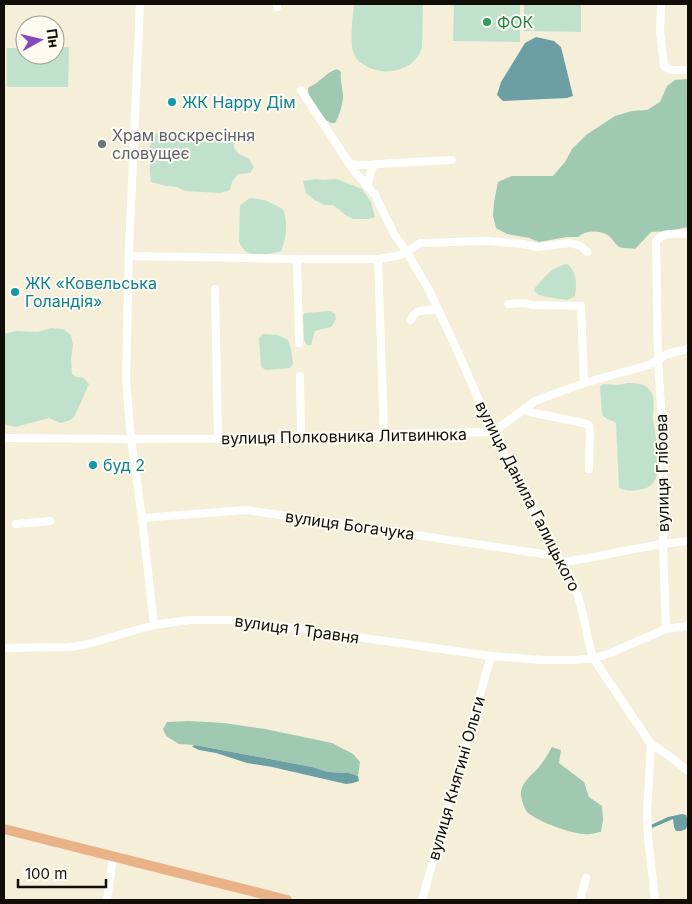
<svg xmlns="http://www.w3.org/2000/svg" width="692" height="904" font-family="Inter,sans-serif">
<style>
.green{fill:#c0e2cd}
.forest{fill:#a0c9b1}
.water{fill:#6b9fa4}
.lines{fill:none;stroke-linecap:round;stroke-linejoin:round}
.minor{stroke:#fff;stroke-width:8}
.major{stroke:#e9b288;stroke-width:10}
.leisure-dot{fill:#2e9e5b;stroke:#fefbf3;stroke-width:2}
.culture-dot{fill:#0f9aa8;stroke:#fefbf3;stroke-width:2}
.worship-dot{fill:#6b7280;stroke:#fefbf3;stroke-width:2}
.labels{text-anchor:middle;stroke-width:4;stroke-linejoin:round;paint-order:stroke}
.leisure-label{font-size:16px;fill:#27864d;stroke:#fefbf3;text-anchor:start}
.culture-label{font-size:16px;fill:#0d838f;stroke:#fefbf3;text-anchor:start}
.worship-label{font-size:16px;fill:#5b616d;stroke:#fefbf3;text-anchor:start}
.street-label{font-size:16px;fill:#100e07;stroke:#fefbf3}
</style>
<rect width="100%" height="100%" fill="#f5eed9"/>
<!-- green -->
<path class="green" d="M354,4h69l-1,44c-8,22 -34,29 -54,19 -6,-3 -12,-7 -14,-13 -5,-11 -1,-38 0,-50z
M454,4h66v38l-67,-1z
M524,4h57v28l-57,-1z
M69,47l-1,40h-61v-39h18v7h30v-7z
M157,133l73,4 4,4v7l5,6 9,4 6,9 -4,6 -12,1 -6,8 -2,8 -9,3 -36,-2 -8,-4 -11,-1 -15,-4c-1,-13 -5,-41 6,-49z
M315,179l9,1 13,-1 25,10 9,13 4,15 -7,2h-15l-8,-4 -5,-5 -7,-5h-8l-11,-5 -8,-7 -3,-12z
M250,198l15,2 18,9c5,13 4,29 -2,42 -10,3 -27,6 -36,0 -3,-3 -5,-7 -6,-10l1,-36z
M567,264c10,7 10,21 8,32l-8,4 -20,-3 -8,-2 -4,-3 -1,-3c10,-11 17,-22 33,-25z
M331,311l4,3 1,5 -5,8 -16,4 -4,14h-4l-3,-5 -1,-25 2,-2z
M51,328l12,1 8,6 2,10 -2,14 1,15 4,3 8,1 5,6c-3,6 -13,32 -17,35 -3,2 -8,3 -12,4l-11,-5 -34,9 -11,-3v-90l12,-3 22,1z
M263,334l15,1 10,5 3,9 2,15 -3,4 -24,2 -5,-3 -2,-29z
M627,383c7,0 17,0 22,6 7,8 4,20 4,30 2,15 11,54 -1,65 -3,4 -9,5 -14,6 -9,1 -11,1 -19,-2l-3,-65c-5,-3 -10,-4 -14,-8l-2,-29 4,-2 14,1z"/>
<!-- forest -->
<path class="forest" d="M337,69l4,3c-1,8 1,14 2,22 1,7 -4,23 -8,29h-4l-5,-3 -17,-22 -1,-8 1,-3c11,-4 17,-15 28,-18z
M688,79v148l-19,4 -18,1 -16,17c-4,-1 -11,0 -16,-2 -4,-3 -7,-9 -11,-12 -9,-5 -22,-5 -30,2h-11l-28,5 -10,-4 -22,-4 -11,-6 -3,-12 1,-14 4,-20 14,-6h41l12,-14 7,-13 14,-14 29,-19 17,-5 15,-1 13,-8 7,-16 8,-6z
M189,721l35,2 41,6 67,14 21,11 7,8 -2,14 -9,-3 -21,-1 -16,-5 -95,-18 -22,-4 -16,-1 -13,-8 -3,-7 4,-7z
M552,747l9,3 -2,13 25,19 5,15 13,9 1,14 -2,12c-3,0 -8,2 -11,2 -14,2 -51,-12 -62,-21 -4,-4 -8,-16 -7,-22 2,-10 12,-17 18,-24 5,-6 9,-13 13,-20z"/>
<!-- water -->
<path class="water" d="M536,37l18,4 7,6 12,49 -6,2 -64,3 -6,-6 4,-13 24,-39z
M195,745l117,22 16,5 21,1 9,3 1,5 -6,2 -7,1 -74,-17 -25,-4 -31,-10 -17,-3 -6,-3 -1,-1z
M682,814l4,1c2,5 2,9 0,14l-5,2h-5l-2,-4 -1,-8 -21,9 -1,-3 17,-8z"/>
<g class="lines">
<!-- minor -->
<path class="minor" d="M140,4l-11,245 -3,130 5,60 11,79 12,107
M661,4l-1,27 4,35 7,4h17
M277,7v-3
M301,90l54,82 20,23 19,39 13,18 23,40 27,58 36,82 64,124c26,31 25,65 36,102l58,86 -4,67 1,26 7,63
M351,164l9,1 92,-5
M368,185l3,-15 4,-6
M129,256l168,3h81l19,-3 10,-4 13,-9 68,-2 35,3 14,3 33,-4 11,3 6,6
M297,259l2,84
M378,259l6,175
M215,289l3,150
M508,304l17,-1 7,2 49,1 3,77
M411,320c4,-12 17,-10 27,-10
M300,376l1,62
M524,409l6,3 53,11 6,2 1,7 -1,37
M4,438l127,1 170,-1 83,-4 109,-2 42,-31 49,-18 65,-18 18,-11 21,-5
M142,518l104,-8 311,46
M16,524l34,-3
M562,562c34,-4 67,-13 101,-18v-104l-5,-81 -2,-118c9,-10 19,-7 32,-7
M666,629l-3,-85 25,-3
M4,648l65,-1 15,-2 70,-20 36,-5h48l253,36 52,4h34l16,-2 15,-4 58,-25 22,-3
M651,744l17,11 20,16
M107,900l6,-43
M422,900l69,-244
M580,900l6,-22"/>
<!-- major -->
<path class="major" d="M4,829l283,71"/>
</g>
<!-- markers -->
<circle class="leisure-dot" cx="487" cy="22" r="5"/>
<g class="culture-dot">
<circle cx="172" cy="102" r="5"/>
<circle cx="15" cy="292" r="5"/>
<circle cx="93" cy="465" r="5"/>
</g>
<circle class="worship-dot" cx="102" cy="144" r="5"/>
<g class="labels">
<!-- leisure labels -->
<g class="leisure-label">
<text x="497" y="28">ФОК</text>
</g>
<!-- culture labels -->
<g class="culture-label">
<text x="182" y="108">ЖК Happy Дім</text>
<text x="25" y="289">ЖК «Ковельська<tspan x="25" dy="18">Голандія»</tspan></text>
<text x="103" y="471">буд 2</text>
</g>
<!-- worship labels -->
<g class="worship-label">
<text x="112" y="141">Храм воскресіння<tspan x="112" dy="18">словущеє</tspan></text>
</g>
<!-- street labels -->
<g class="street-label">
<text transform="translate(344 436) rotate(-1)" y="6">вулиця Полковника Литвинюка</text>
<text transform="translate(662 473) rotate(-91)" y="6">вулиця Глібова</text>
<text transform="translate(528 496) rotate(63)" y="6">вулиця Данила Галицького</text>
<text transform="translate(350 525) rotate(8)" y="6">вулиця Богачука</text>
<text transform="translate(297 629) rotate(8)" y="6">вулиця 1 Травня</text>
<text transform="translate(456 778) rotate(-74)" y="6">вулиця Княгині Ольги</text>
</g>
</g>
<!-- border -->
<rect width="692" height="904" fill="none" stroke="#100e07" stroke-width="10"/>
<!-- north arrow -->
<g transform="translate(40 40) rotate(82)"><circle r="24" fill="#fefbf3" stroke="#9f9c95"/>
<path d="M0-4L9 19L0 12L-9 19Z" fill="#8847bb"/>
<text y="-8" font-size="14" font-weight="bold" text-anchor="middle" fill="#100e07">Пн</text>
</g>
<!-- scale -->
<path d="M18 879v8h88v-8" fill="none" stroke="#100e07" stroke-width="2.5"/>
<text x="25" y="879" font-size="15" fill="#100e07" stroke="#fefbf3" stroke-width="4" paint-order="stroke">100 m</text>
</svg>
